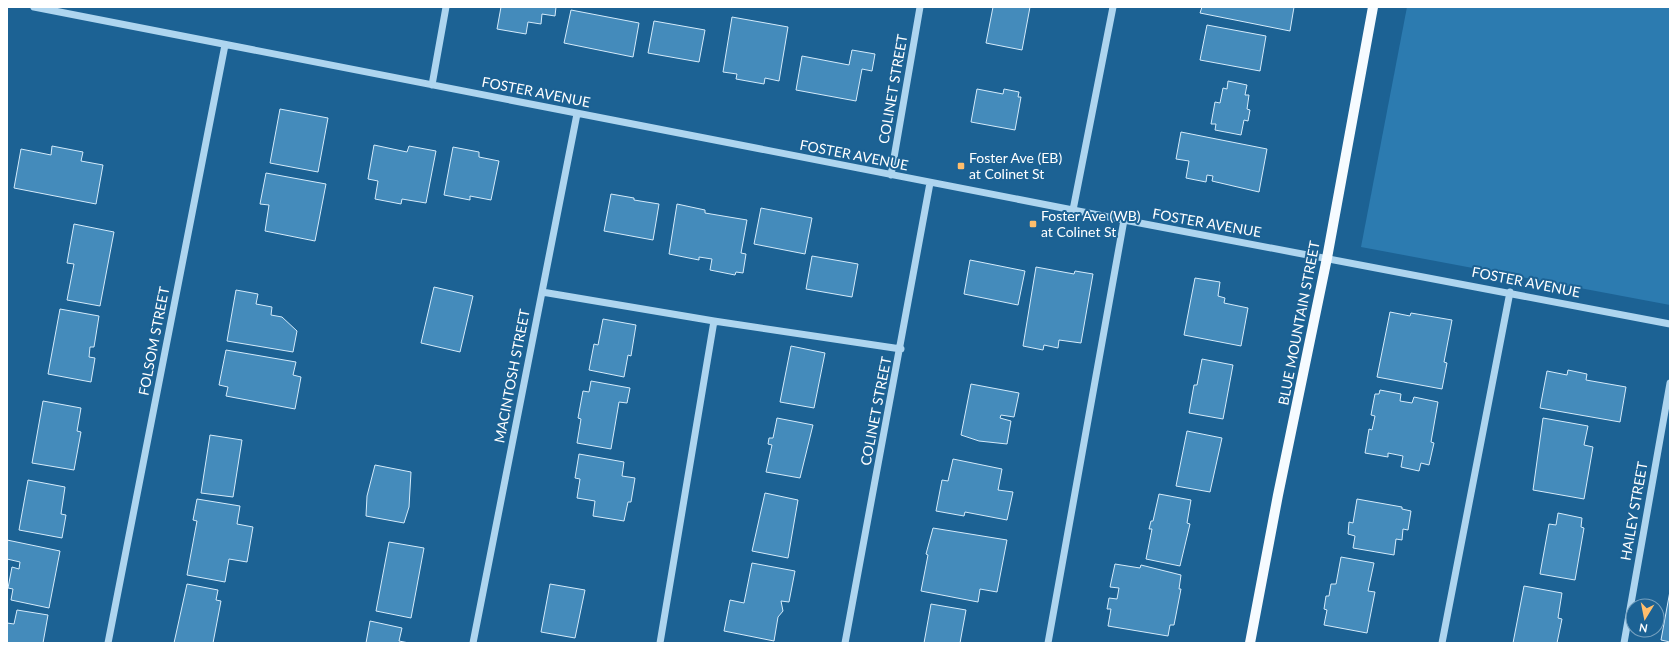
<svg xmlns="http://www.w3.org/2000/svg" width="1677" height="650" font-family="Lato,sans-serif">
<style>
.green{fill:#2c7bb0}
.building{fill:#448bbb;stroke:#d4ebfb}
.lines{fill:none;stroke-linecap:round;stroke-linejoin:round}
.minor{stroke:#aed5ef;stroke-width:7}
.major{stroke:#f6fbff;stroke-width:10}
.poi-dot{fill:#ffbe6c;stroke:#1c6294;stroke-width:1.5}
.labels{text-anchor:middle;stroke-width:4;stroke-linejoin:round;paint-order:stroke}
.street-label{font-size:14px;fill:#fff;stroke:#1c6294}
.poi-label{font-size:14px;fill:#fff;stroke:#1c6294;text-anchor:start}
</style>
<rect width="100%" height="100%" fill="#1c6294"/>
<!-- green -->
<path class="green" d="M1407,7h263v298l-309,-58z"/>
<!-- building -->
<path class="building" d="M501,7h55l-1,9 -13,-2 -1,10 -13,-2 -2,12 -29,-5z
M993,7h37l-8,43 -36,-7z
M1202,7h92l-4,24 -90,-18z
M571,10l68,13 -6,34 -69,-14z
M732,17l56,10 -9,54 -14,-3 -1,6 -28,-5 1,-5 -14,-2z
M654,21l51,9 -6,32 -51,-9z
M1207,25l59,11 -6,35 -60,-11z
M852,50l23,4 -3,17 -10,-2 -6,32 -60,-11 6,-34 47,9z
M1228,81l19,4 -2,10h4l-2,14 3,1 -2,11 -4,-1 -3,15 -26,-5 1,-6h-5l4,-22 5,1 3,-15 4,1z
M977,89l26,5 1,-5 15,3 -1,5h3l-6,33 -44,-8z
M280,109l48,9 -10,54 -48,-9z
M1181,132l86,17 -8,43 -47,-11 1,-5 -6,-1 -1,7 -20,-4 3,-17 -13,-2z
M374,145l33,7 2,-6 27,5 -10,52 -24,-4 -1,5 -26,-5 3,-18 -10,-2z
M52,146l31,6 -2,9 22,4 -7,39 -82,-16 7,-39 30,6z
M453,147l26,5v5l20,4 -8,39 -21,-4v4l-26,-5z
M266,173l60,11 -11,57 -50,-10 4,-26 -9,-1z
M611,194l23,4v2l25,4 -6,36 -49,-9z
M677,204l28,6v3l42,7 -6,33 5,1 -3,19 -7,-1 -1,3 -25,-5 2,-11 -13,-2v3l-30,-6z
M761,208l51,10 -7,36 -51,-10z
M74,224l40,8 -14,74 -33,-6 7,-36 -7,-1z
M812,256l46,8 -6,33 -46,-8z
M970,260l55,11 -7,34 -54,-11z
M1036,267l38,7 1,-3 18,3 -12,69 -22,-3 -1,8 -14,-3 -1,5 -20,-4z
M1195,278l25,4 -2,14 7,2 -1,5 24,5 -7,38 -57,-11z
M434,287l39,9 -13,56 -39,-9z
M236,290l22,4 -2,10 16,3 -1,8 11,2 15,14 -4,21 -66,-11z
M60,309l39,7 -5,31h-4l-1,10 6,1 -4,24 -43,-8z
M1390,312l20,4 1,-3 41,7 -8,42 3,1 -5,26 -65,-12z
M603,319l33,6 -5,31 -3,-1 -4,22 -35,-7 5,-26 4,1z
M791,346l34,7 -11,55 -34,-6z
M226,350l70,12 -3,13 8,2 -6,32 -69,-13 2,-9 -9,-2z
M1202,359l31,6 -10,54 -34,-6 5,-28h3z
M1568,370l19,4 -1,6 40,7 -6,35 -80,-14 7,-37 20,4z
M591,381l39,7 -3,15 -8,-1 -8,47 -34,-6 4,-24 -3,-1 5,-27 6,1z
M971,384l48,9 -5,24 -13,-2 -1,3 11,3 -4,23 -28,-3 -18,-6z
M1380,390l21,4 -1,7 12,2 2,-6 24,5 -7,40 3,1 -5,22 -8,-2 -2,8 -18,-4 2,-11 -15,-3v4l-23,-4 4,-24 3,1 3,-14 -4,-1 4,-21h4z
M43,401l38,7 -4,23 4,1 -7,38 -42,-7z
M777,418l36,7 -13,53 -34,-6 6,-27 -4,-1 1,-6h4z
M1543,418l45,8 -4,19 9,2 -9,52 -51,-9z
M1187,431l35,7 -12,54 -34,-6z
M210,435l32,5 -9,57 -32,-4z
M579,454l45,8 -2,14 13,2 -4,24h-3l-4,19 -31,-5 2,-15 -18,-3 3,-19 -5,-1z
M953,459l49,10 -4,21 15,2 -6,28 -42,-8 -1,4 -28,-5 6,-31 6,1z
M375,465l36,7 -2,35 -5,16 -38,-7 1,-20z
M28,480l37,7 -4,27 5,1 -4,23 -43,-8z
M765,493l33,7 -10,58 -36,-7z
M1159,494l32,6 -4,23 3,1 -10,42 -34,-7 6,-30h-3l2,-8h2z
M197,499l43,7 -3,18 16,3 -6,35 -18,-3 -4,23 -38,-7 10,-54 -4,-1z
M1357,499l45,8v2l9,2 -3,19 -5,-1 -1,11 -6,-1 -2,16 -41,-7 2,-12 -7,-2 1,-12 4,1z
M1558,513l24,5 -1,9 3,1 -9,52 -35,-6 9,-50 7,1z
M933,528l74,12 -10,52 -17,-3 -2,13 -57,-11 7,-36 -2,-1z
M7,540l53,11 -11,57 -38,-8 2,-11 -5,-1 4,-21 7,2 1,-7 -13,-3z
M389,542l35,6 -13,70 -35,-7z
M1341,557l33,6 -6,28 7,1 -8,41 -43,-8 3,-15 -3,-1 2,-13h3l2,-12h5z
M752,563l43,8 -6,31 -8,-1 2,10 -5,6 -4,24 -50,-10 6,-31 14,3z
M1115,564l25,4 1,-3 40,10 -2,14h2l-7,36h-4l-2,11 -60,-10 3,-17h-4l2,-11 8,1 2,-11 -9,-1z
M187,584l31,6 -2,10 5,1 -8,42h-39z
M550,584l35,6 -10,48 -34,-6z
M1524,586l38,7 -4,25 4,1 -5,24h-44z
M1670,591v51l-9,-2z
M931,604l35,6 -6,33h-36z
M17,610l31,5 -5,28h-36v-20l7,1z
M370,621l32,7 -3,13 10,2h-43z"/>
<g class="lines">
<!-- minor -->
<path class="minor" d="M34,7l1090,213 546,104
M432,85l14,-78
M891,175l29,-168
M1073,210l40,-203
M542,292l172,29 187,28
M108,643l117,-598
M473,643l104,-529
M660,643l54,-322
M845,643l85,-460
M1048,643l76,-423
M1442,643l68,-351
M1624,643l46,-260"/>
<!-- major -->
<path class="major" d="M1250,643l28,-148 49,-237 46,-251"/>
</g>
<!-- markers -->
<g class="poi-dot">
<rect x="957" y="162" width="8" height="8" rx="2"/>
<rect x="1029" y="220" width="8" height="8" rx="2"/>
</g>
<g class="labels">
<!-- street labels -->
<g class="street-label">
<text transform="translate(893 89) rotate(-80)" y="5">COLINET STREET</text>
<text transform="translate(536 92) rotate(11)" y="5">FOSTER AVENUE</text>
<text transform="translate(854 155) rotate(11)" y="5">FOSTER AVENUE</text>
<text transform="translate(1207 223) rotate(10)" y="5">FOSTER AVENUE</text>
<text transform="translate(1526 282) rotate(11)" y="5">FOSTER AVENUE</text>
<text transform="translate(1299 323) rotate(-79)" y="5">BLUE MOUNTAIN STREET</text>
<text transform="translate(154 341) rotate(-79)" y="5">FOLSOM STREET</text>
<text transform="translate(512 376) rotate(-79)" y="5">MACINTOSH STREET</text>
<text transform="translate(876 411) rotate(-79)" y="5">COLINET STREET</text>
<text transform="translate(1634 511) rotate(-80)" y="5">HAILEY STREET</text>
</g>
<!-- poi labels -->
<g class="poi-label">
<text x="969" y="163">Foster Ave (EB)<tspan x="969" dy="16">at Colinet St</tspan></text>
<text x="1041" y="221">Foster Ave (WB)<tspan x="1041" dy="16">at Colinet St</tspan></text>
</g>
</g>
<!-- border -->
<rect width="1677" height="650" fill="none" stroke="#ffffff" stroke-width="16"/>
<!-- north arrow -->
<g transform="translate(1645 618) rotate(190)"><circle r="19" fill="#1c6294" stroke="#77a1bf"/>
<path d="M0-3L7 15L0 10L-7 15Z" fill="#ffbe6c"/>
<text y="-6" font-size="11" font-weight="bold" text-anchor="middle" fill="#ffffff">N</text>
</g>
</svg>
